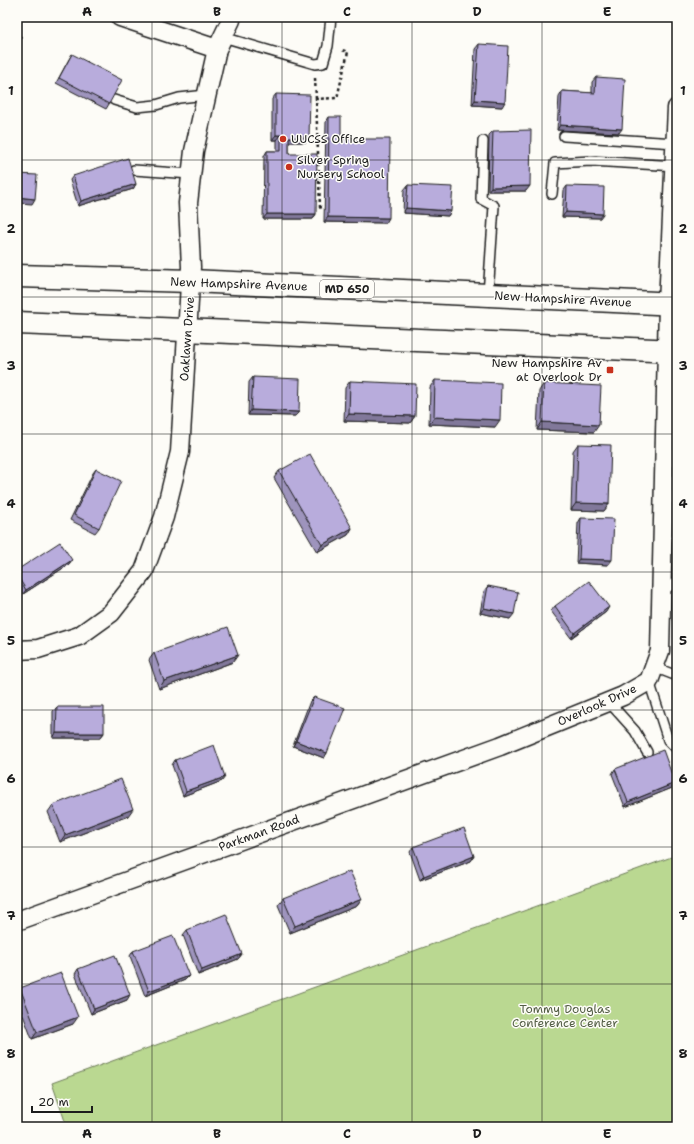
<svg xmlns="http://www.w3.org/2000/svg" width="694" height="1144" font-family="'Shantell Sans',sans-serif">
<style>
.park{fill:#bad891;stroke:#6b7a56}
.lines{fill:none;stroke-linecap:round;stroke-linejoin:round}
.service-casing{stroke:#1c1c1c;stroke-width:12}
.minor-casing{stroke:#1c1c1c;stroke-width:21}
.primary-casing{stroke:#1c1c1c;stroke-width:25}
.path{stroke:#1c1c1c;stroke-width:2.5;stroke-dasharray:3 3;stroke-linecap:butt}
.service{stroke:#fdfcf7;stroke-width:9}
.minor{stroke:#fdfcf7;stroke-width:18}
.primary{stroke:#fdfcf7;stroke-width:22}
.wall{fill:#9e94bd;stroke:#1c1c1c}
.shaded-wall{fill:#81789a;stroke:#1c1c1c}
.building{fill:#b8acdc;stroke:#1c1c1c}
.grid{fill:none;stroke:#1c1c1c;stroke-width:1;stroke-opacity:0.55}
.poi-dot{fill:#c8321e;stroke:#fdfcf7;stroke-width:1.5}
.labels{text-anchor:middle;stroke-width:3;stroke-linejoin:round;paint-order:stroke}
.shield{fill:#fdfcf7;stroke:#605f5e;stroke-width:1}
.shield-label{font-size:11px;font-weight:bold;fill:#1c1c1c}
.poi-label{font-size:12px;fill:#1c1c1c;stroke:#fdfcf7;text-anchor:start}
.street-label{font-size:12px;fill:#1c1c1c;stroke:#fdfcf7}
.park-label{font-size:12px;fill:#535e45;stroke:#fdfcf7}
.neatline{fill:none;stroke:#1c1c1c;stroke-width:1.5}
.grid-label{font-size:13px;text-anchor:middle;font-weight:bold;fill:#1c1c1c}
</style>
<rect width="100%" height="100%" fill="#fdfcf7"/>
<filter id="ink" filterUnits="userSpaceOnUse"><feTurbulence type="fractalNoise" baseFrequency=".025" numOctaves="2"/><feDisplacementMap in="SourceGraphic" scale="8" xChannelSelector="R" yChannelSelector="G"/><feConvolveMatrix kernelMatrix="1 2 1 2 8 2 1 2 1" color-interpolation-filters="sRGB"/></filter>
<g filter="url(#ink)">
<!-- park -->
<path class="park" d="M677,855v272h-610l-15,-44z"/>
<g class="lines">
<!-- service casing -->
<g class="service-casing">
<path id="service" d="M223,37l92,27 8,-1 5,-17 3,-29
M114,100l23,7 19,-2 23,-7 27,-3
M564,136l112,7
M483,141l-2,58 13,7 -6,89
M134,170l57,4
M552,194l3,-31 36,-2 86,5
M663,490l14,10
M662,591l15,-9
M654,667l23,9
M649,681l19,59 9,9
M608,701l27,30 12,21"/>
</g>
<!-- minor casing -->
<g class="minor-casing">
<path id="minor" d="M120,17l97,32
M17,650l21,-1 41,-13 32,-23 33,-42 20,-54 16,-65 11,-185 -3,-64 6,-52 23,-102 14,-29
M17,921l483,-175 123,-50 26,-15 11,-30 8,-347 9,-196"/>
</g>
<!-- primary casing -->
<g class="primary-casing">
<path id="primary" d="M17,276l174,5 486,23
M17,323l660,28"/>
</g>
<!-- path -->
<path class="path" d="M315,78l1,21
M314,175h11
M313,208l12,-1
M320,208l-4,-109 21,-1 11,-46 -6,-2"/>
<!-- service -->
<use href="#service" class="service"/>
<!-- minor -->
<use href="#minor" class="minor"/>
<!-- primary -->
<use href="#primary" class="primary"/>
</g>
<!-- wall -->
<path class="wall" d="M479,44l23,63 -30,-2 3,-56z
M72,54l37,50 -3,5 -50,-26 13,-24z
M596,77l23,56 -62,-3 2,-34 3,-5 30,2v-11z
M276,94l30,48h-17v12l27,60 -3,5h-50l1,-63 3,-5h10v-11h-5v-41z
M329,117l12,22 45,84 -62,-1 2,-100z
M493,131l33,60h-38l1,-56z
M73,176l63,8 -3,5 -55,17 -8,-26z
M408,185l43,26 -3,5 -45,-3 1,-23z
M567,186l33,32 -38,-1 2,-27z
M253,377l46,35 -4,4 -47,-1 1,-33z
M435,380l60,47 -66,-3 1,-37z
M350,381l65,35 -5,7 -66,-2 1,-33z
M544,383l50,49 -57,-2 2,-39z
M578,444l31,60 -5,7 -33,-1 2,-59z
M96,469l3,59 -4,5 -25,-13 23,-47z
M279,471l73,57 -4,7 -31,17 -43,-74z
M581,518l27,47 -32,-2 2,-40z
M72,560l-4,5 -45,29 -6,-9v-15z
M488,586l22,33 -30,-6 4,-22z
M555,606l51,6 -35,26 -20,-27z
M154,653l79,9 -74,27 -10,-29z
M314,697l13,56 -3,5 -31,-12 17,-45z
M57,707l47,26 -4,5h-47v-27z
M175,760l47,21 -39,15 -11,-31z
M615,769l60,14 -3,5 -47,19 -13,-33z
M53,805l75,11 -68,26 -12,-30z
M413,847l61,9 -3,5 -51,19 -10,-28z
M283,898l79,1 -5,7 -67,27 -12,-28z
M187,930l55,24 -4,5 -40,16 -15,-40z
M133,951l52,29 -40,16 -15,-40z
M78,969l49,31 -36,14 -16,-40z
M20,988l53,36 -41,15 -15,-40v-6z"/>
<!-- shaded-wall -->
<path class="shaded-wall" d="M475,100l30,2 -3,5 -30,-2z
M560,125l62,4 -3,4 -62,-3z
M276,135h5l-4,5h-5z
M289,137h20l-3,5h-20z
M136,184l-3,5 -55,17 3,-5z
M530,186l-4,5h-38l3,-4z
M17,197l18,2 -3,5 -15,-1z
M406,208l45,3 -3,5 -45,-3z
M566,212l37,2 -3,4 -38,-1z
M267,214h49l-3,5h-50z
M328,217l61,1 -3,5 -62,-1z
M251,410l48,2 -4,4 -47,-1z
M349,414l66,2 -5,7 -66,-2z
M434,417l66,3 -5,7 -66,-3z
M542,422l57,3 -5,7 -57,-2z
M576,503l33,1 -5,7 -33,-1z
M352,528l-4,7 -31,17 5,-7z
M579,559l33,1 -4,5 -32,-2z
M72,560l-4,5 -45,29 3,-4z
M609,607l-3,5 -35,26 3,-5z
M484,608l30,6 -4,5 -30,-6z
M238,655l-5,7 -74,27 5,-8z
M56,733h48l-4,5h-47z
M296,741l31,12 -3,5 -31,-12z
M225,777l-3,4 -39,15 3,-5z
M675,783l-3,5 -47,19 3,-5z
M133,809l-5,7 -68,26 5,-7z
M474,856l-3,5 -51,19 4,-4z
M362,899l-5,7 -67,27 5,-7z
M242,954l-4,5 -40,16 4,-5z
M189,976l-4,4 -40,16 4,-5z
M130,995l-3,5 -36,14 3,-5z
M78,1017l-5,7 -41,15 5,-7z
M21,1024l-3,5h-1v-3z"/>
<!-- building -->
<path class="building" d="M17,34l5,3 -5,7z
M479,44l29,2 -3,56 -30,-2z
M72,54l50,26 -13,24 -50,-26z
M596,77l29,2 -3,50 -62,-4 2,-34 33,2z
M276,94l34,1 -1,42h-20v17h28l-1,60h-49v-63h14v-16h-5z
M329,117h12v22h49l-1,79 -61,-1z
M531,130l-1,56 -39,1 2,-56z
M128,158l8,26 -55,17 -8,-25z
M17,174l20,1 -2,24 -18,-2z
M408,185l45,2 -2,24 -45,-3z
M567,186l37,1 -1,27 -37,-2z
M253,377l47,2 -1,33 -48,-2z
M435,380l66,3 -1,37 -66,-3z
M350,381l66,3 -1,32 -66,-2z
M544,383l57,3 -2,39 -57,-3z
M578,444l33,1 -2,59 -33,-1z
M310,454l42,74 -30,17 -43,-74z
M96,469l25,12 -22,47 -25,-13z
M581,518l33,1 -2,41 -33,-1z
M60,542l12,18 -46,30 -9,-15v-5z
M589,581l20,26 -35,26 -19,-27z
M488,586l30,6 -4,22 -30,-6z
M228,627l10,28 -74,26 -10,-28z
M314,697l31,11 -18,45 -31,-12z
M57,707h47v26h-48z
M214,745l11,32 -39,14 -11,-31z
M663,750l12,33 -47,19 -13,-33z
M121,779l12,30 -68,26 -12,-30z
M464,828l10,28 -50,20 -11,-29z
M350,871l12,28 -67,27 -12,-28z
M226,914l16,40 -40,16 -15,-40z
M173,936l16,40 -40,15 -16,-40z
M115,955l15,40 -36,14 -16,-40z
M61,973l17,44 -41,15 -17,-44z
M17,1014l4,10 -4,2z"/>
</g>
<!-- grid -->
<path class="grid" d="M152,17v1110M282,17v1110M412,17v1110M542,17v1110M17,160h660M17,297h660M17,434h660M17,572h660M17,710h660M17,847h660M17,984h660"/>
<!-- markers -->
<g class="poi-dot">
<circle cx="283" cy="139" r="4"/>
<circle cx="289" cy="167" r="4"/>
<rect x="606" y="366" width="8" height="8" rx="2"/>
</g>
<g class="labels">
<!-- shield labels -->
<rect class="shield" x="320" y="280" width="54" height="18" rx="3"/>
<g class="shield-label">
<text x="347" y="293">MD 650</text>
</g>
<!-- poi labels -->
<g class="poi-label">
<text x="291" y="143">UUCSS Office</text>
<text x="297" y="164">Silver Spring<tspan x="297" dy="14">Nursery School</tspan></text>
<text x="602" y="367" text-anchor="end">New Hampshire Av<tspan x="602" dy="14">at Overlook Dr</tspan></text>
</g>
<!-- street labels -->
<g class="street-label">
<text transform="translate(239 284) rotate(2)" y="4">New Hampshire Avenue</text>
<text transform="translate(563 299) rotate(3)" y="4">New Hampshire Avenue</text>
<text transform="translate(187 339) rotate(-86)" y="4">Oaklawn Drive</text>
<text transform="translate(597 705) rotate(-24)" y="4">Overlook Drive</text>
<text transform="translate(259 833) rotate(-20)" y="4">Parkman Road</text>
</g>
<!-- park labels -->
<g class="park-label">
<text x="565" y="1013">Tommy Douglas<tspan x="565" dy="14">Conference Center</tspan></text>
</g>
</g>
<!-- margin -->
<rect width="694" height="1144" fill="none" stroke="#fdfcf7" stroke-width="44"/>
<!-- scale -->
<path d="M32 1106v6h60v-6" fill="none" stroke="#1c1c1c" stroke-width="2"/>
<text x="38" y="1106" font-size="12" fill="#1c1c1c" stroke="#fdfcf7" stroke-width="3" paint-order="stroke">20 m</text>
<rect x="22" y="22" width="650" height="1100" class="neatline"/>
<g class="grid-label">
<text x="87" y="16">A</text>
<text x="217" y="16">B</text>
<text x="347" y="16">C</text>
<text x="477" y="16">D</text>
<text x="607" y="16">E</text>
<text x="11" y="95">1</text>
<text x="683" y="95">1</text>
<text x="11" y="233">2</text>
<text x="683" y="233">2</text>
<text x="11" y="370">3</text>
<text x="683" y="370">3</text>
<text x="11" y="508">4</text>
<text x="683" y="508">4</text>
<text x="11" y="645">5</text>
<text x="683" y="645">5</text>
<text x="11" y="783">6</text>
<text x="683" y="783">6</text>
<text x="11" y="920">7</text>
<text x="683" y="920">7</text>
<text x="11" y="1058">8</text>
<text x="683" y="1058">8</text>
<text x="87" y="1138">A</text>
<text x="217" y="1138">B</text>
<text x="347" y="1138">C</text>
<text x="477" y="1138">D</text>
<text x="607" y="1138">E</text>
</g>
</svg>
